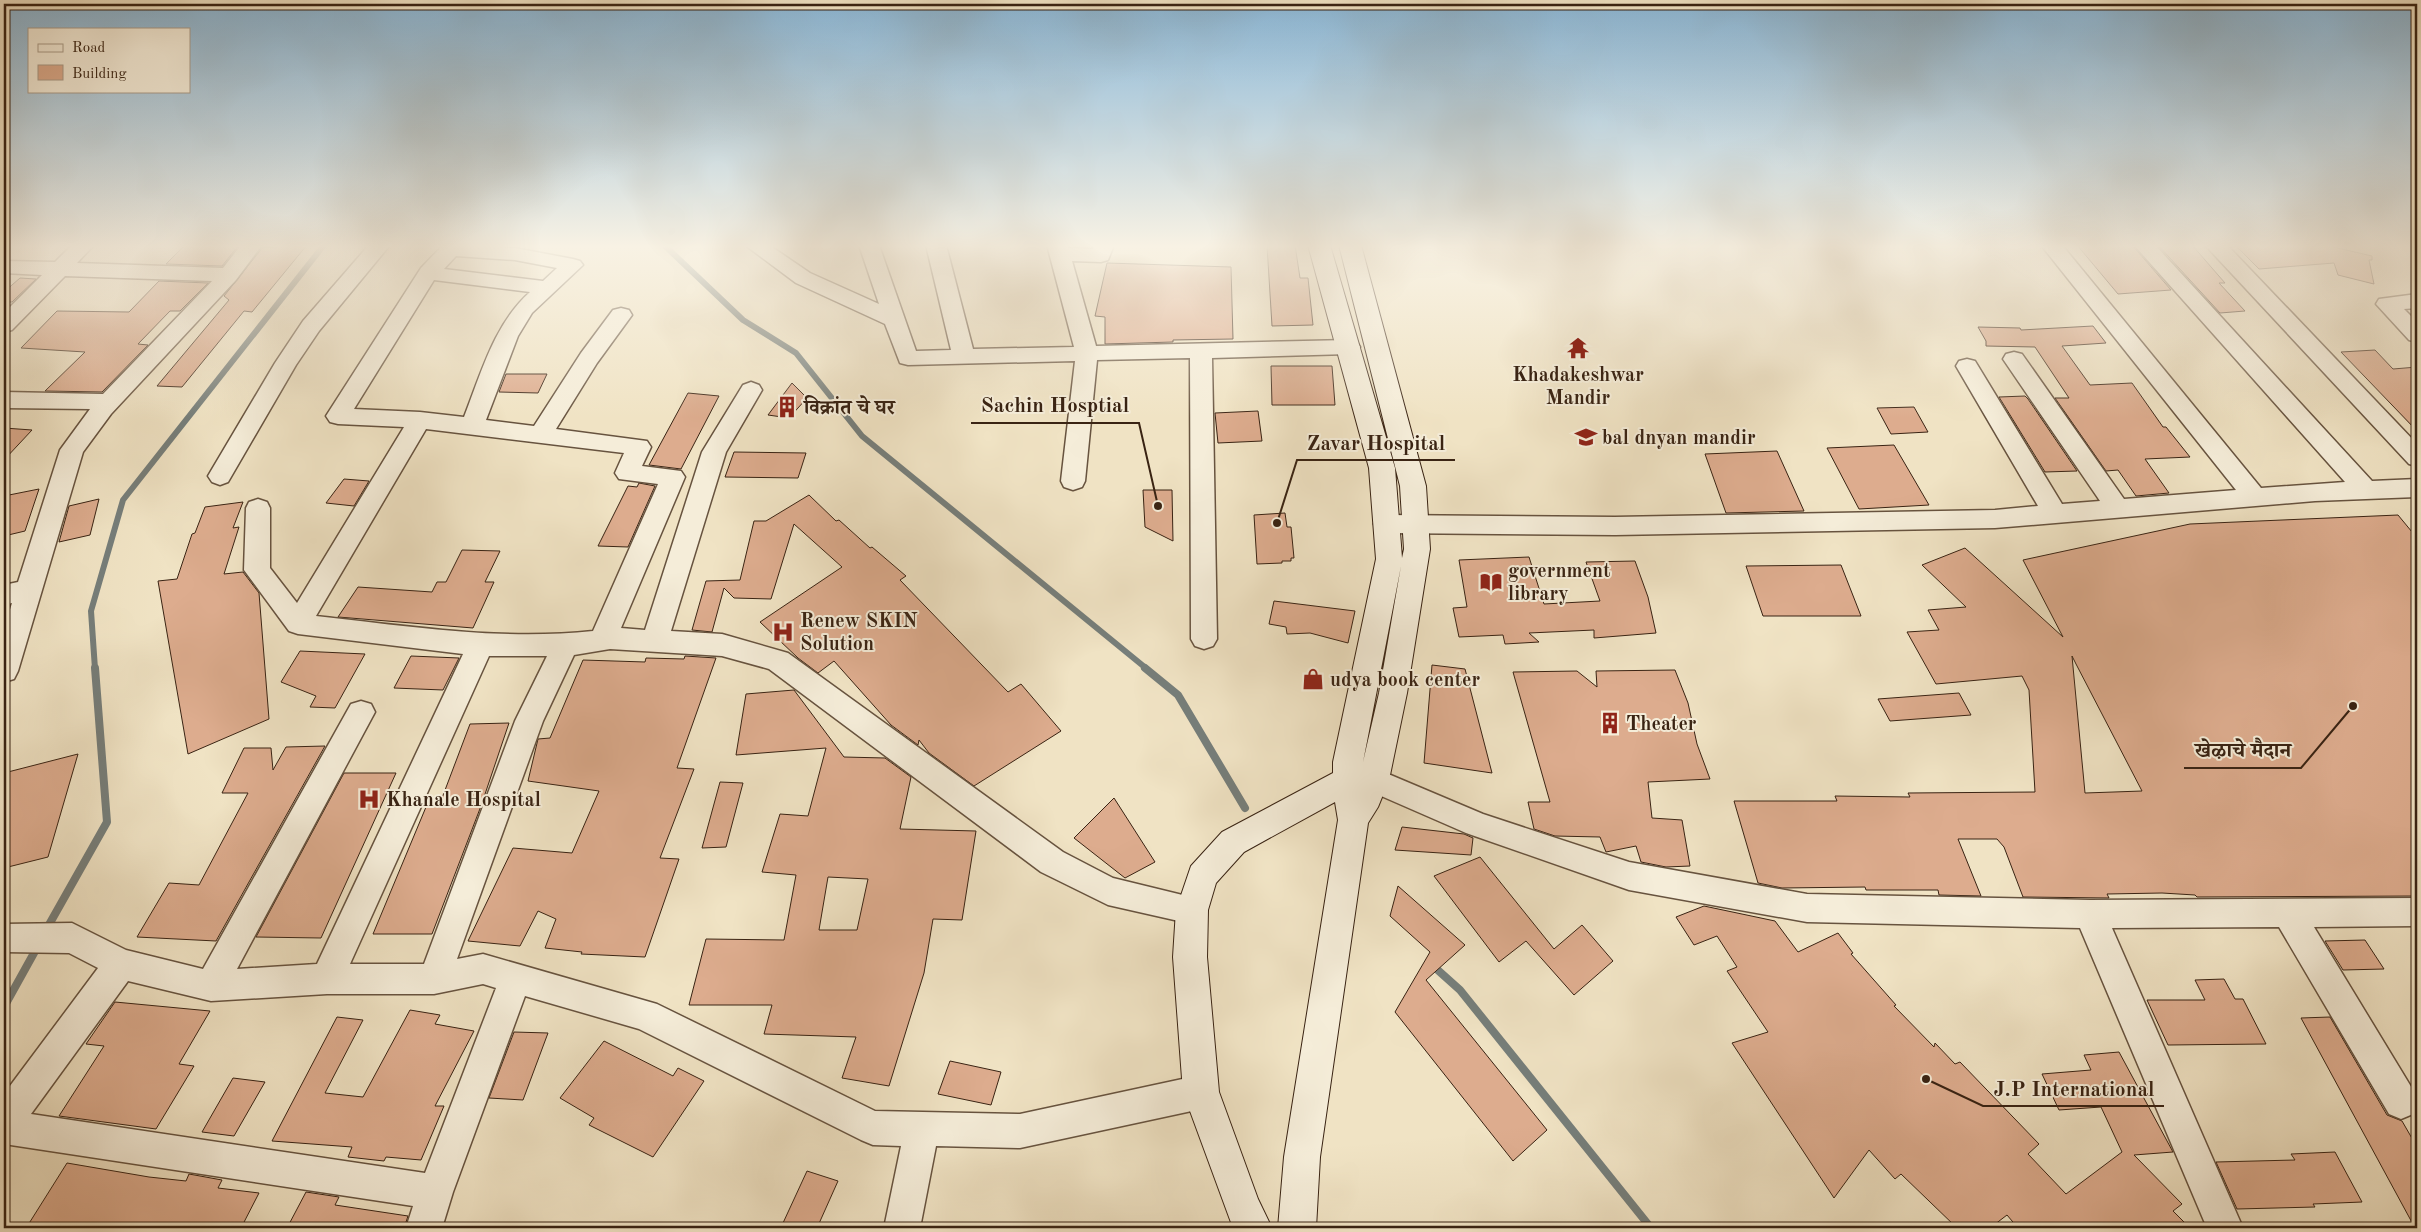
<svg xmlns="http://www.w3.org/2000/svg" width="2421" height="1232" font-family="'Old Standard TT','Noto Serif Devanagari',serif">
<style>
.lines{fill:none;stroke-linecap:round;stroke-linejoin:round}
.stream-far1{stroke:#767e7a;stroke-width:6}
.stream{stroke:#767e7a;stroke-width:8}
.building{fill:#ddac8e;stroke:#392313;fill-rule:evenodd}
.street-casing{stroke:#67533f;stroke-width:3}
.secondary-casing{stroke:#392313;stroke-width:2}
.street{fill:#f5edd9;fill-rule:evenodd}
.secondary{fill:#f5edd9;fill-rule:evenodd}
.labels{text-anchor:middle;stroke-width:4;stroke-linejoin:round;paint-order:stroke}
.poi-label{font-size:20px;font-weight:bold;fill:#392313;stroke:#f5edd9;text-anchor:start}
.leader{fill:none;stroke:#392313;stroke-width:2}
.callout-dot{fill:#392313;stroke:#f5edd9;stroke-width:2}
.callout-label{font-size:21px;text-anchor:middle;font-weight:bold;fill:#392313;stroke:#f5edd9;stroke-width:4;stroke-linejoin:round;paint-order:stroke}
</style>
<rect width="100%" height="100%" fill="#f0e3c4"/>
<filter id="stains"><feTurbulence type="fractalNoise" baseFrequency=".004" numOctaves="4"/><feColorMatrix values="0 0 0 0 .2 0 0 0 0 .09 0 0 0 0 .02 0 0 0 .5 -.17"/></filter>
<radialGradient id="worn" r=".72"><stop offset=".6" stop-color="#630" stop-opacity="0"/><stop offset="1" stop-color="#630" stop-opacity=".3"/></radialGradient>
<g class="lines">
<!-- stream-far1 -->
<path class="stream-far1" d="M664,245l79,75 53,33 66,83 285,233
M95,669l-4,-58 32,-111 201,-255"/>
<!-- stream -->
<path class="stream" d="M1145,668l33,27 67,113
M46,930l61,-108 -12,-154
M1431,964l29,26 191,238
M4,1007l35,-63"/>
</g>
<!-- building -->
<path class="building" d="M185,245h40l13,1 -16,20 -56,-2z
M278,245h29l-55,67 -8,-1 -62,76 -25,-1 72,-86 -5,-4 39,-49 13,1z
M1267,245h28l5,33h8l5,47 -41,1z
M2077,245h55l39,45 -53,4z
M2158,245h34l33,38h-6l26,28 -25,2z
M2235,245h90l47,11v4h-3l5,24 -36,-9 -4,-12 -75,6z
M1107,263l124,4 2,72 -60,1v2l-68,2v-27l-10,-1z
M20,278l16,1 -24,23h-8v-10z
M159,281l49,2 -28,28h-10l-32,33 10,1 -46,47 -57,-1 40,-39 -64,-4 36,-37 72,1z
M2093,326l13,17 -44,3 28,39 42,-2 31,44h3l24,30 -45,2 24,34 -33,3 -18,-26 -12,1 -51,-73h14l-34,-51 -49,-1v-5l-8,-14 42,1 1,2z
M2375,350l18,19 24,-2v64l-76,-79z
M1271,366h61l3,39h-63z
M506,374h41l-9,19 -39,-1z
M792,383l15,15 -18,20 -21,-3z
M688,393l31,3 -38,73 -32,-4z
M2025,396l3,3 49,72 -32,1 -46,-75z
M1914,407l14,25 -37,2 -14,-26z
M1258,411l4,30 -44,2 -3,-30z
M4,428l28,2 -28,30z
M1894,445l35,60 -70,4 -32,-61z
M1777,451l27,60 -78,2 -21,-59z
M734,452l72,1 -8,25 -73,-1z
M344,479l25,2 -15,25 -28,-3z
M639,483l16,3 -27,61 -30,-1 30,-60 9,1z
M39,489l-14,42 -21,5v-40z
M1143,490h29l1,51 -28,-14z
M809,495l27,26 3,-1 31,28 2,-1 34,29 -6,4 108,112 13,-8 40,47 -87,55 -45,-33 -10,-13 -1,5 -27,-20 -57,-64 -16,12 -20,-15 -38,-36 82,-55 -48,-43 -23,75 -37,-1 -10,-10 -12,44 -20,-2 14,-49 34,-1 14,-59h12z
M99,499l-9,36 -31,7 10,-36z
M243,502l-10,26 6,-1 -15,47 19,-2 16,21 10,126 -81,35 -30,-173 19,-2 15,-45 3,-1 10,-26z
M1285,513l2,14h4l3,31h-3v3h-9v2l-25,1 -3,-49z
M2398,515l19,23v358l-220,1 -2,-2 -33,-2 -55,1 2,4 -86,-1 -19,-50 -7,-8h-39l23,57 -42,-1 -1,-5h-72l-1,-3 -83,1 -24,-5 -24,-82h103l-2,-5 75,1 -2,-4 127,-1 -6,-102 -7,-14 -86,8 -29,-52 32,-2 -11,-20 38,-3 -44,-42 43,-17 98,89 -40,-77 167,-36zM2072,656l4,8 66,127 -57,2z
M462,550l38,1 -15,31h9l-21,46 -135,-11 20,-30 74,5 5,-10h9z
M1529,557l15,47 56,-3 -14,-39 49,-1 13,36 8,36 -62,5v-8l-65,3 10,9 -34,2 -2,-9 -44,2 -6,-29 14,-1 -8,-47z
M1841,565l20,51h-98l-17,-50z
M1274,601l81,10 -7,32 -38,-10 -23,1 -1,-7 -17,-3z
M300,651l65,3 -30,54 -25,-1 6,-11 -35,-14z
M411,656l48,2 -16,32 -49,-2z
M685,656l31,2 -39,110 17,1 -34,89 19,1 -34,98 -64,-3 1,-2 -37,-4 11,-29 -18,-8 -18,35 -52,-5 45,-93 59,5 27,-62 -71,-10 10,-42 12,-1 33,-78 62,2 1,-4 38,1z
M1432,665l33,4 27,104 -68,-10z
M1675,670l13,33 9,41 13,35 -62,3 4,36 30,2 8,46 -24,1 -25,-5 -5,-16 -30,6 -6,-15 -45,-1 -21,-7 -6,-27h22l-37,-130 64,-1 20,16 -1,-16z
M794,690l50,67 41,1 26,19 -11,52 76,2 -14,89 -29,-1 -9,54 -35,113 -47,-8 14,-41 -92,-3 8,-29h-83l17,-66 78,1 12,-65 -34,-3 18,-58 28,2 18,-68 -90,7 10,-61zM828,877l40,2 -11,51h-38z
M1959,693l12,22 -81,6 -12,-22z
M509,723l-28,83 -49,128h-59l53,-127 13,-1 31,-82z
M325,746l-109,195 -79,-4 32,-54 30,2 49,-92h-26l22,-45h27l2,22 13,-23z
M78,754l-30,103 -44,11v-95z
M344,773h52l-75,165 -65,-1z
M720,782l23,1 -17,64 -24,1z
M1114,798l41,64 -30,16 -51,-40z
M1402,827l62,7 9,4 -2,17 -76,-5z
M1480,857l74,92 28,-24 31,36 -39,34 -48,-54 -27,21 -65,-86z
M1398,886l67,59 -39,35 121,150 -34,31 -118,-149 35,-60 -40,-36z
M1704,906l71,15 23,31 40,-19 15,20 -2,1 45,51 -2,1 40,41 1,-4 20,21 5,-2 79,82 -11,10 38,40 56,-42 -21,-45 -42,3 -17,-36 49,-4 -7,-15 35,-3 54,100 -39,3 48,49 -9,7 17,17h-172l-11,-13 -17,13h-33l-56,-54 -6,5 -26,-29 -35,48 -102,-155 36,-11 -41,-61 10,-4 -20,-31 -23,9 -18,-28z
M2365,940l19,29 -41,1 -18,-29z
M2224,979l11,20h8l23,45 -98,1 -21,-45h58l-10,-20z
M115,1002l95,9 -31,53 15,2 -38,63 -97,-13 45,-70 -18,-2z
M410,1010l30,5 -5,9 39,7 -39,75h9l-23,54 -35,-3 -2,4 -36,-4 4,-10 -80,-6 65,-124 26,3 -38,73 38,4z
M2330,1017l57,98 15,6 15,26v81h-2l-114,-210z
M514,1032l34,1 -25,67 -34,-2z
M604,1041l69,35 5,-8 26,13 -51,76 -64,-32 5,-7 -34,-20z
M950,1061l51,11 -10,33 -53,-11z
M233,1078l32,4 -31,54 -32,-4z
M2335,1152l27,50 -49,2 2,3 -78,2 -21,-47 79,-2 -4,-6z
M67,1163l82,14 37,4 3,-7 33,6 -4,8 41,5 -18,35h-188l-25,-3z
M807,1171l31,10 -21,47h-17l-17,-5z
M306,1192l33,5 -4,8 73,11 -4,12h-117z"/>
<g class="lines">
<!-- street casing -->
<g class="street-casing">
<path id="street" d="M72,245h22l-17,18 146,5 18,-23h21l-26,35 -125,134 -28,38 -65,219 -4,8 -10,3v-53l8,-26 -8,2v-20l14,-3 42,-132 30,-41 -86,-1v-16l99,2 109,-113 -147,-5 -53,54 -8,2v-19l38,-38 -38,-2v-12l51,1z
M369,245h21l-71,86 -23,34 -68,117 -8,3 -8,-3 -4,-6 67,-113 28,-42z
M443,245l72,3 58,11 7,2 3,4 -51,48 -14,23 -32,84 48,6 47,-73 32,-43 8,-2 8,2 3,5 -35,48 -41,66 91,12 4,6 -9,19 39,5 4,6 -64,151 24,2 57,-178 41,-67 8,-3 8,3 3,5 -36,62 -55,179 51,3 66,19 275,199 50,26 90,22 4,10 -4,10 -11,4 -84,-19 -67,-33 -272,-203 -47,-13 -112,-7 -36,6 -31,66 -86,238 26,-5 174,50 218,107 145,3 181,-39 12,5 5,12 -5,12 -12,5 -181,39 -84,-2 -16,82h-36l17,-82 -28,-1 -12,-5 -222,-111 -114,-33 -72,196 -11,36h-36l7,-22 -409,-62v-50l94,-126 -29,-15 -65,-1v-28l68,-1 54,27 77,19 148,-265 10,-3 10,3 4,8 -138,257 80,-5 146,-310 -165,-20 -9,-3 -45,-61 2,-62 3,-6 9,-3 9,3 3,6v60l27,35 107,-176 -66,-3 -8,-2 -4,-6 95,-148zM456,256l59,4 42,8 -14,13 -99,-12zM434,280l96,12c-36,32 -49,82 -66,125l-44,-5 -66,-3zM426,429l198,24 -9,20 4,6 39,5 -65,147c-93,10 -185,-5 -277,-15zM489,656h58l-32,65 -91,243h-74zM128,981l83,20 116,-7h107l49,-10 13,4 -71,185 -394,-59z
M745,245h24l41,28 69,31 -20,-59h20l37,106 35,-1 -25,-105h20l27,104 101,-2 -27,-102h20l1,3 25,1 1,-4h20l-6,15 -7,2 -29,-1 24,85 253,-6 8,2 3,5 -3,5 -8,2 -137,4 5,281 -4,7 -9,3 -9,-3 -4,-7 -1,-281 -93,2 -12,121 -3,6 -9,3 -9,-3 -3,-6 14,-120 -167,4 -8,-2 -15,-39 -89,-41z
M2041,245h21l199,243 84,-6 -211,-237h21l217,236 45,-2v18l-102,4 -320,27 -380,7 -229,-2 -9,-3 -3,-6 3,-6 9,-3 229,2 380,-7 43,-4 -82,-140 3,-5 8,-2 8,2 87,143 38,-3 -97,-142 3,-5 8,-2 8,2 102,145 112,-9z
M2205,245h22l190,199v22l-8,-2z
M2417,294v14l-13,1 13,13v20l-8,-2 -33,-36 3,-5z
M1351,768h23l109,46 146,48 178,32 283,6 327,-2v28l-103,1 99,163 4,10 -4,14 -12,5 -12,-5 -110,-187 -167,1 131,300h-36l-127,-300 -273,-6 -178,-32 -163,-57 -94,-41h-21l-10,-3 -4,-9 4,-9z"/>
</g>
<!-- secondary casing -->
<g class="secondary-casing">
<path id="secondary" d="M1308,245h22l65,223 7,90 2,-9 -4,-63 -61,-241h22l65,241 4,63 -23,144 -18,87 -11,27 -10,16 -48,334 -4,71h-38l6,-71 54,-337 -3,-18 -91,50 -28,31 -8,27 -1,47 12,135 39,107 14,29h-39l-50,-136 -10,-135 3,-47 15,-44 31,-34 111,-59v-11l43,-203 -7,-91zM1401,566l-22,127 -16,69z"/>
</g>
<!-- street -->
<use href="#street" class="street"/>
<!-- secondary -->
<use href="#secondary" class="secondary"/>
</g>
<!-- sky -->
<linearGradient id="sky" x2="0" y2="1"><stop stop-color="#8ab7d7"/><stop offset="0.59" stop-color="#f8f2e4"/><stop offset="1" stop-color="#f8f2e4" stop-opacity="0"/></linearGradient>
<rect width="2421" height="418" fill="url(#sky)"/>
<!-- icons -->
<defs>
<g id="temple-bare" transform="scale(1.725)"><path d="M0-6L5-2H3V0L6.5 2.5H4V6H1.5V3h-3V6H-4V2.5H-6.5L-3 0V-2H-5Z" fill="#8f2418" stroke="#f5edd9" stroke-width="2.5" paint-order="stroke"/></g>
<g id="building-bare" transform="scale(1.725)"><path d="M-4-6H4V6H1V3H-1V6H-4ZM-2.5-4.3h1.7v1.8h-1.7ZM.8-4.3h1.7v1.8H.8ZM-2.5-1h1.7V.8h-1.7ZM.8-1h1.7V.8H.8Z" fill="#8f2418" stroke="#f5edd9" stroke-width="2.5" paint-order="stroke"/></g>
<g id="school-bare" transform="scale(1.725)"><path d="M0-5L7-2L0 1L-7-2ZM-4 1L0 2.5L4 1V4Q0 6-4 4Z" fill="#8f2418" stroke="#f5edd9" stroke-width="2.5" paint-order="stroke"/></g>
<g id="library-bare" transform="scale(1.725)"><path d="M-6-4Q-3-5.5-.7-3.5V5Q-3 3-6 4ZM6-4Q3-5.5 .7-3.5V5Q3 3 6 4Z" fill="#8f2418" stroke="#f5edd9" stroke-width="2.5" paint-order="stroke"/></g>
<g id="hospital-bare" transform="scale(1.725)"><path d="M-5-5h3v3.5h4V-5h3V5h-3V1.5h-4V5h-3Z" fill="#8f2418" stroke="#f5edd9" stroke-width="2.5" paint-order="stroke"/></g>
<g id="shop-bare" transform="scale(1.725)"><path d="M-5-2.5h2.3a2.7 3.5 0 0 1 5.4 0H5L5.5 6h-11ZM-1.5-2.5h3a1.5 2.3 0 0 0-3 0Z" fill="#8f2418" stroke="#f5edd9" stroke-width="2.5" paint-order="stroke"/></g>
</defs>
<g fill-rule="evenodd">
<use href="#temple-bare" x="1578" y="348"/>
<use href="#building-bare" x="787" y="407"/>
<use href="#school-bare" x="1586" y="437"/>
<use href="#library-bare" x="1491" y="582"/>
<use href="#hospital-bare" x="783" y="632"/>
<use href="#shop-bare" x="1313" y="679"/>
<use href="#building-bare" x="1610" y="723"/>
<use href="#hospital-bare" x="369" y="799"/>
</g>
<g class="labels">
<!-- poi labels -->
<g class="poi-label">
<text x="1578" y="381" text-anchor="middle">Khadakeshwar<tspan x="1578" dy="23">Mandir</tspan></text>
<text x="804" y="414">विक्रांत चे घर</text>
<text x="1602" y="444">bal dnyan mandir</text>
<text x="1508" y="577">government<tspan x="1508" dy="23">library</tspan></text>
<text x="800" y="627">Renew SKIN<tspan x="800" dy="23">Solution</tspan></text>
<text x="1330" y="686">udya book center</text>
<text x="1626" y="730">Theater</text>
<text x="386" y="806">Khanale Hospital</text>
</g>
</g>
<!-- callouts -->
<path class="leader" d="M1158 506L1139 423H971M1277 523L1297 460H1455M2353 706L2301 768H2184M1926 1079L1983 1106H2164"/>
<g class="callout-dot">
<circle cx="1158" cy="506" r="5"/>
<circle cx="1277" cy="523" r="5"/>
<circle cx="2353" cy="706" r="5"/>
<circle cx="1926" cy="1079" r="5"/>
</g>
<g class="callout-label">
<text x="1055" y="412">Sachin Hosptial</text>
<text x="1376" y="450">Zavar Hospital</text>
<text x="2243" y="757">खेऴाचे मैदान</text>
<text x="2074" y="1096">J.P International</text>
</g>
<!-- margin -->
<rect width="2421" height="1232" fill="none" stroke="#f0e3c4" stroke-width="20"/>
<rect x="5" y="5" width="2411" height="1222" fill="none" stroke="#392313" stroke-width="2.5"/>
<rect x="10" y="10" width="2401" height="1212" fill="none" stroke="#392313"/>
<!-- legend -->
<rect x="28" y="28" width="162" height="65" fill="#f5edd9" stroke="#aa9c8a"/>
<rect x="38" y="44" width="25" height="8" fill="#f5edd9" stroke="#aa9c8a"/>
<text x="72" y="52" font-size="15" fill="#392313">Road</text>
<rect x="38" y="65" width="25" height="15" fill="#ddac8e" stroke="#aa9c8a"/>
<text x="72" y="78" font-size="15" fill="#392313">Building</text>
<rect width="100%" height="100%" filter="url(#stains)"/>
<rect width="100%" height="100%" fill="url(#worn)"/>
</svg>
